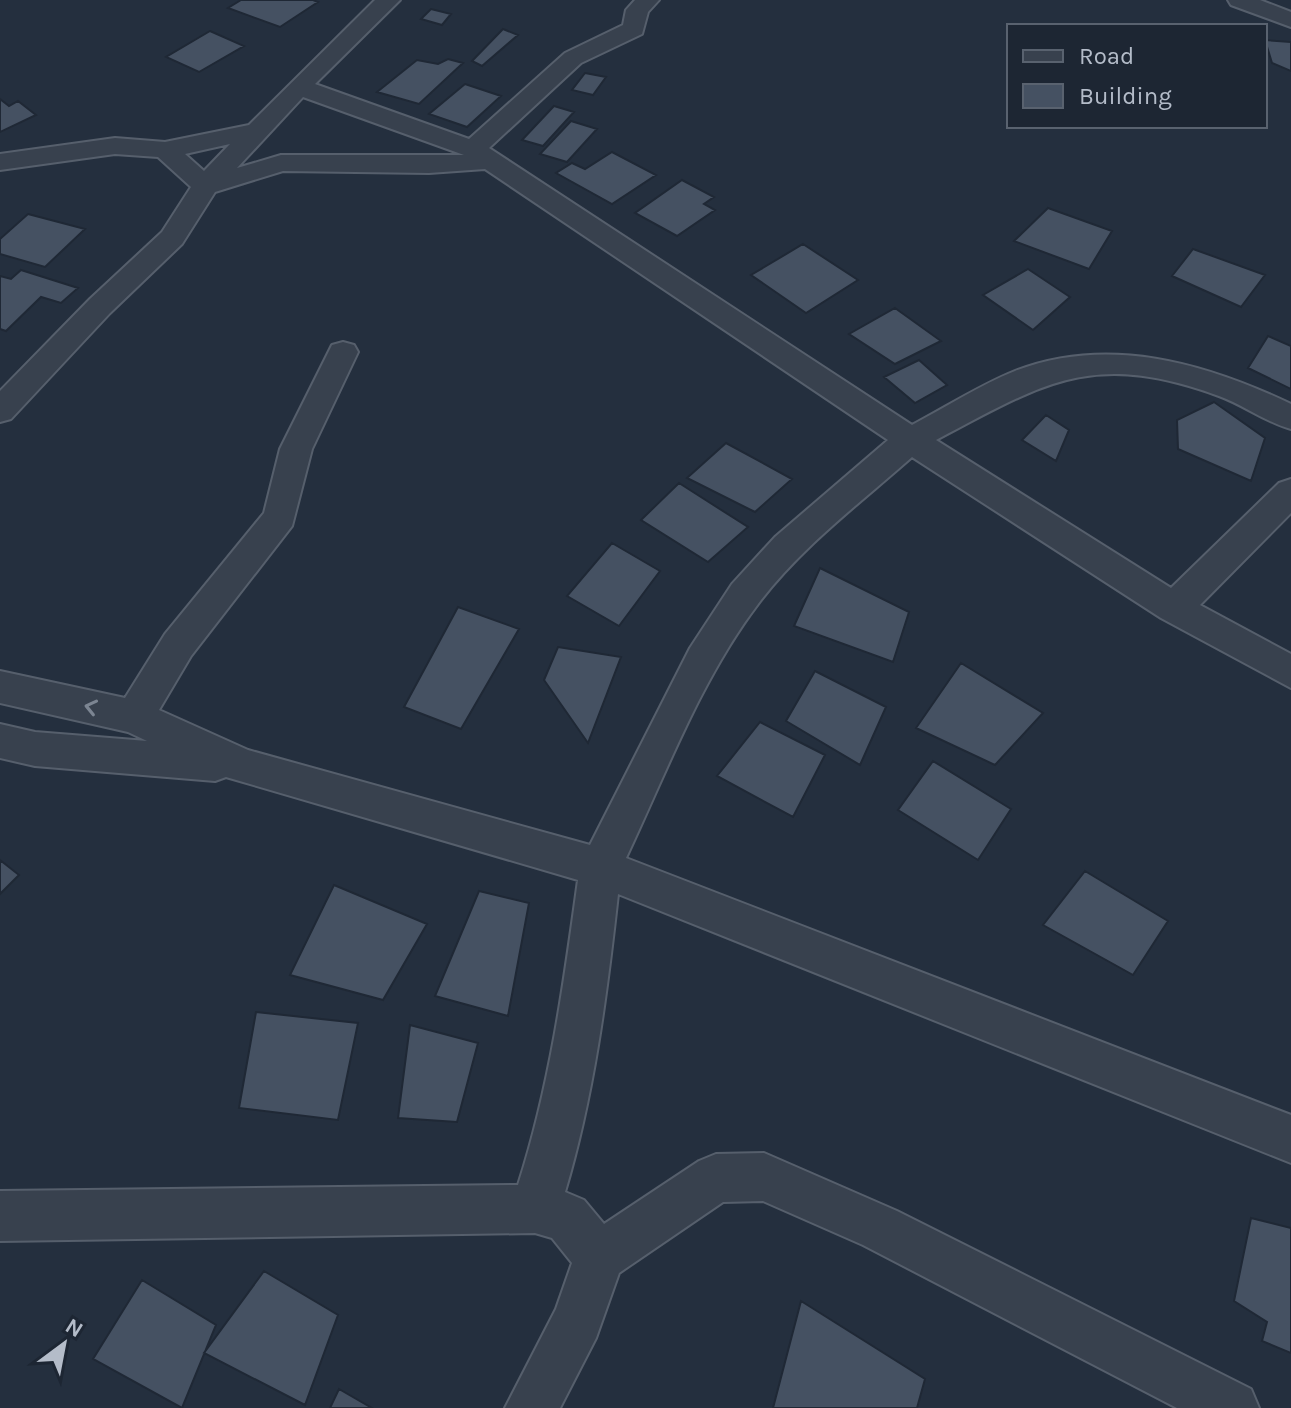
<svg xmlns="http://www.w3.org/2000/svg" width="1291" height="1408" font-family="Karla,sans-serif">
<style>
.building{fill:#455162;stroke:#1f2835;stroke-width:2}
.lines{fill:none;stroke-linecap:round;stroke-linejoin:round}
.street-casing{stroke:#565f6c;stroke-width:4}
.street{fill:#38414e;fill-rule:evenodd}
.oneway{stroke:#7c8592}
</style>
<rect width="100%" height="100%" fill="#242f3e"/>
<!-- building -->
<path class="building" d="M241,0h72l5,2 -38,25 -52,-19z
M431,9l20,5 -9,11 -21,-6z
M503,29l15,6 -36,31 -10,-5z
M210,31l34,15 -45,26 -33,-15z
M1265,40l26,2v29l-19,-8z
M448,59l15,4 -44,41 -42,-12 40,-32 21,4z
M585,73l21,4 -13,18 -21,-5z
M465,84l36,12 -34,31 -38,-13z
M0,99l9,7 9,-5 18,14 -36,17z
M554,106l20,6 -31,34 -21,-6z
M571,121l26,8 -30,33 -27,-8z
M612,152l44,23 -44,29 -56,-31 16,-10 13,6z
M682,180l32,17 -10,7 11,6 -38,26 -42,-23z
M1048,208l64,23 -23,38 -75,-28z
M28,214l57,15 -40,38 -45,-13v-15z
M803,244l55,36 -52,33 -55,-38z
M1193,249l72,26 -24,32 -69,-31z
M1028,269l42,28 -37,33 -50,-35z
M21,270l57,18 -17,15 -20,-6 -35,34 -6,-2v-53l11,3z
M895,308l46,33 -46,23 -46,-30z
M1268,336l23,10v43l-43,-21z
M919,360l28,25 -32,18 -31,-26z
M1214,402l51,36 -14,43 -73,-32 -1,-29z
M1046,415l23,15 -13,31 -34,-21z
M726,443l66,36 -37,33 -68,-34z
M679,483l69,44 -40,35 -67,-42z
M612,543l48,28 -41,55 -52,-30z
M820,568l89,44 -16,50 -99,-36z
M458,607l61,22 -58,100 -57,-22z
M558,647l63,10 -33,86 -44,-63z
M961,663l82,50 -48,52 -79,-37z
M815,671l71,36 -26,58 -74,-44z
M760,722l65,33 -32,62 -76,-41z
M933,761l78,48 -33,51 -80,-50z
M0,860l19,15 -19,19z
M1085,871l83,50 -35,54 -90,-50z
M334,885l93,39 -44,76 -93,-25z
M479,891l50,12 -21,113 -73,-20z
M256,1012l102,11 -20,97 -99,-12z
M410,1025l68,18 -21,79 -59,-4z
M1251,1218l40,10v125l-29,-12 5,-19 -33,-21z
M264,1271l74,44 -33,90 -101,-52z
M142,1280l74,45 -34,83 -89,-49z
M801,1301l124,78 -8,29h-144z
M339,1389l33,19h-42z"/>
<g class="lines">
<!-- street casing -->
<g class="street-casing">
<path id="street" d="M375,0h25l-85,84 154,55 96,-86 58,-28 3,-15 9,-10h24l-11,12 -6,22 -61,29 -92,85 423,277c34,-18 68,-40 103,-54 93,-36 190,-8 276,33v25c-26,-7 -47,-24 -72,-33 -127,-46 -173,-14 -283,44l235,148 108,-105 12,-4v34l-91,92 91,49v34l-130,-70 -249,-161c-52,46 -111,90 -154,147 -57,75 -92,169 -132,254l665,257v48l-673,-269c-11,100 -24,201 -53,298l19,8 20,24 95,-63 17,-7 48,-1 133,58 354,178 8,19h-82l-314,-163 -100,-44 -40,1 -104,71 -23,65 -36,70h-55l51,-99 16,-46 -20,-25 -17,-5 -535,8v-50l518,-6c32,-99 46,-202 60,-305l-352,-103 -11,4 -180,-15 -35,-8v-34l35,8 112,9 -19,-9 -128,-29v-32l125,27 40,-64 99,-121 16,-64 52,-104 11,-3 11,3 4,7 -46,97 -20,77 -101,130 -32,54 89,40 342,95 100,-197 42,-64 43,-47 113,-97 -403,-271 -56,4 -146,-2 -68,21 -33,52 -72,69 -99,106 -11,3v-31l90,-92 72,-67 29,-45 -33,-30 -43,-3 -115,16v-16l115,-16 50,4 84,-17zM303,97l161,58h-183l-44,13zM230,144l-26,27 -19,-17z
M1228,0h32l31,12v15l-60,-22z"/>
</g>
<!-- street -->
<use href="#street" class="street"/>
</g>
<!-- one-way arrows -->
<defs><path id="oneway-chevron" d="M-2-3.5L2.5 0L-2 3.5" fill="none" stroke-width="1.6" stroke-linecap="round" stroke-linejoin="round" transform="scale(2)"/></defs>
<use class="oneway" href="#oneway-chevron" transform="translate(91 707) rotate(-167)"/>
<!-- legend -->
<rect x="1007" y="24" width="260" height="104" fill="#1d2633" stroke="#59626f" stroke-width="2"/>
<rect x="1023" y="50" width="40" height="12" fill="#38414e" stroke="#59626f" stroke-width="2"/>
<text x="1079" y="64" font-size="24" fill="#b4bcc9">Road</text>
<rect x="1023" y="84" width="40" height="24" fill="#455162" stroke="#59626f" stroke-width="2"/>
<text x="1079" y="104" font-size="24" fill="#b4bcc9">Building</text>
<!-- north arrow -->
<g transform="translate(64 1344) rotate(32)" stroke="#1d2633" stroke-width="6" paint-order="stroke">
<path d="M0-6L14 30L0 20L-14 30Z" fill="#b4bcc9"/>
<text y="-12" font-size="22" font-weight="bold" text-anchor="middle" fill="#b4bcc9">N</text>
</g>
</svg>
